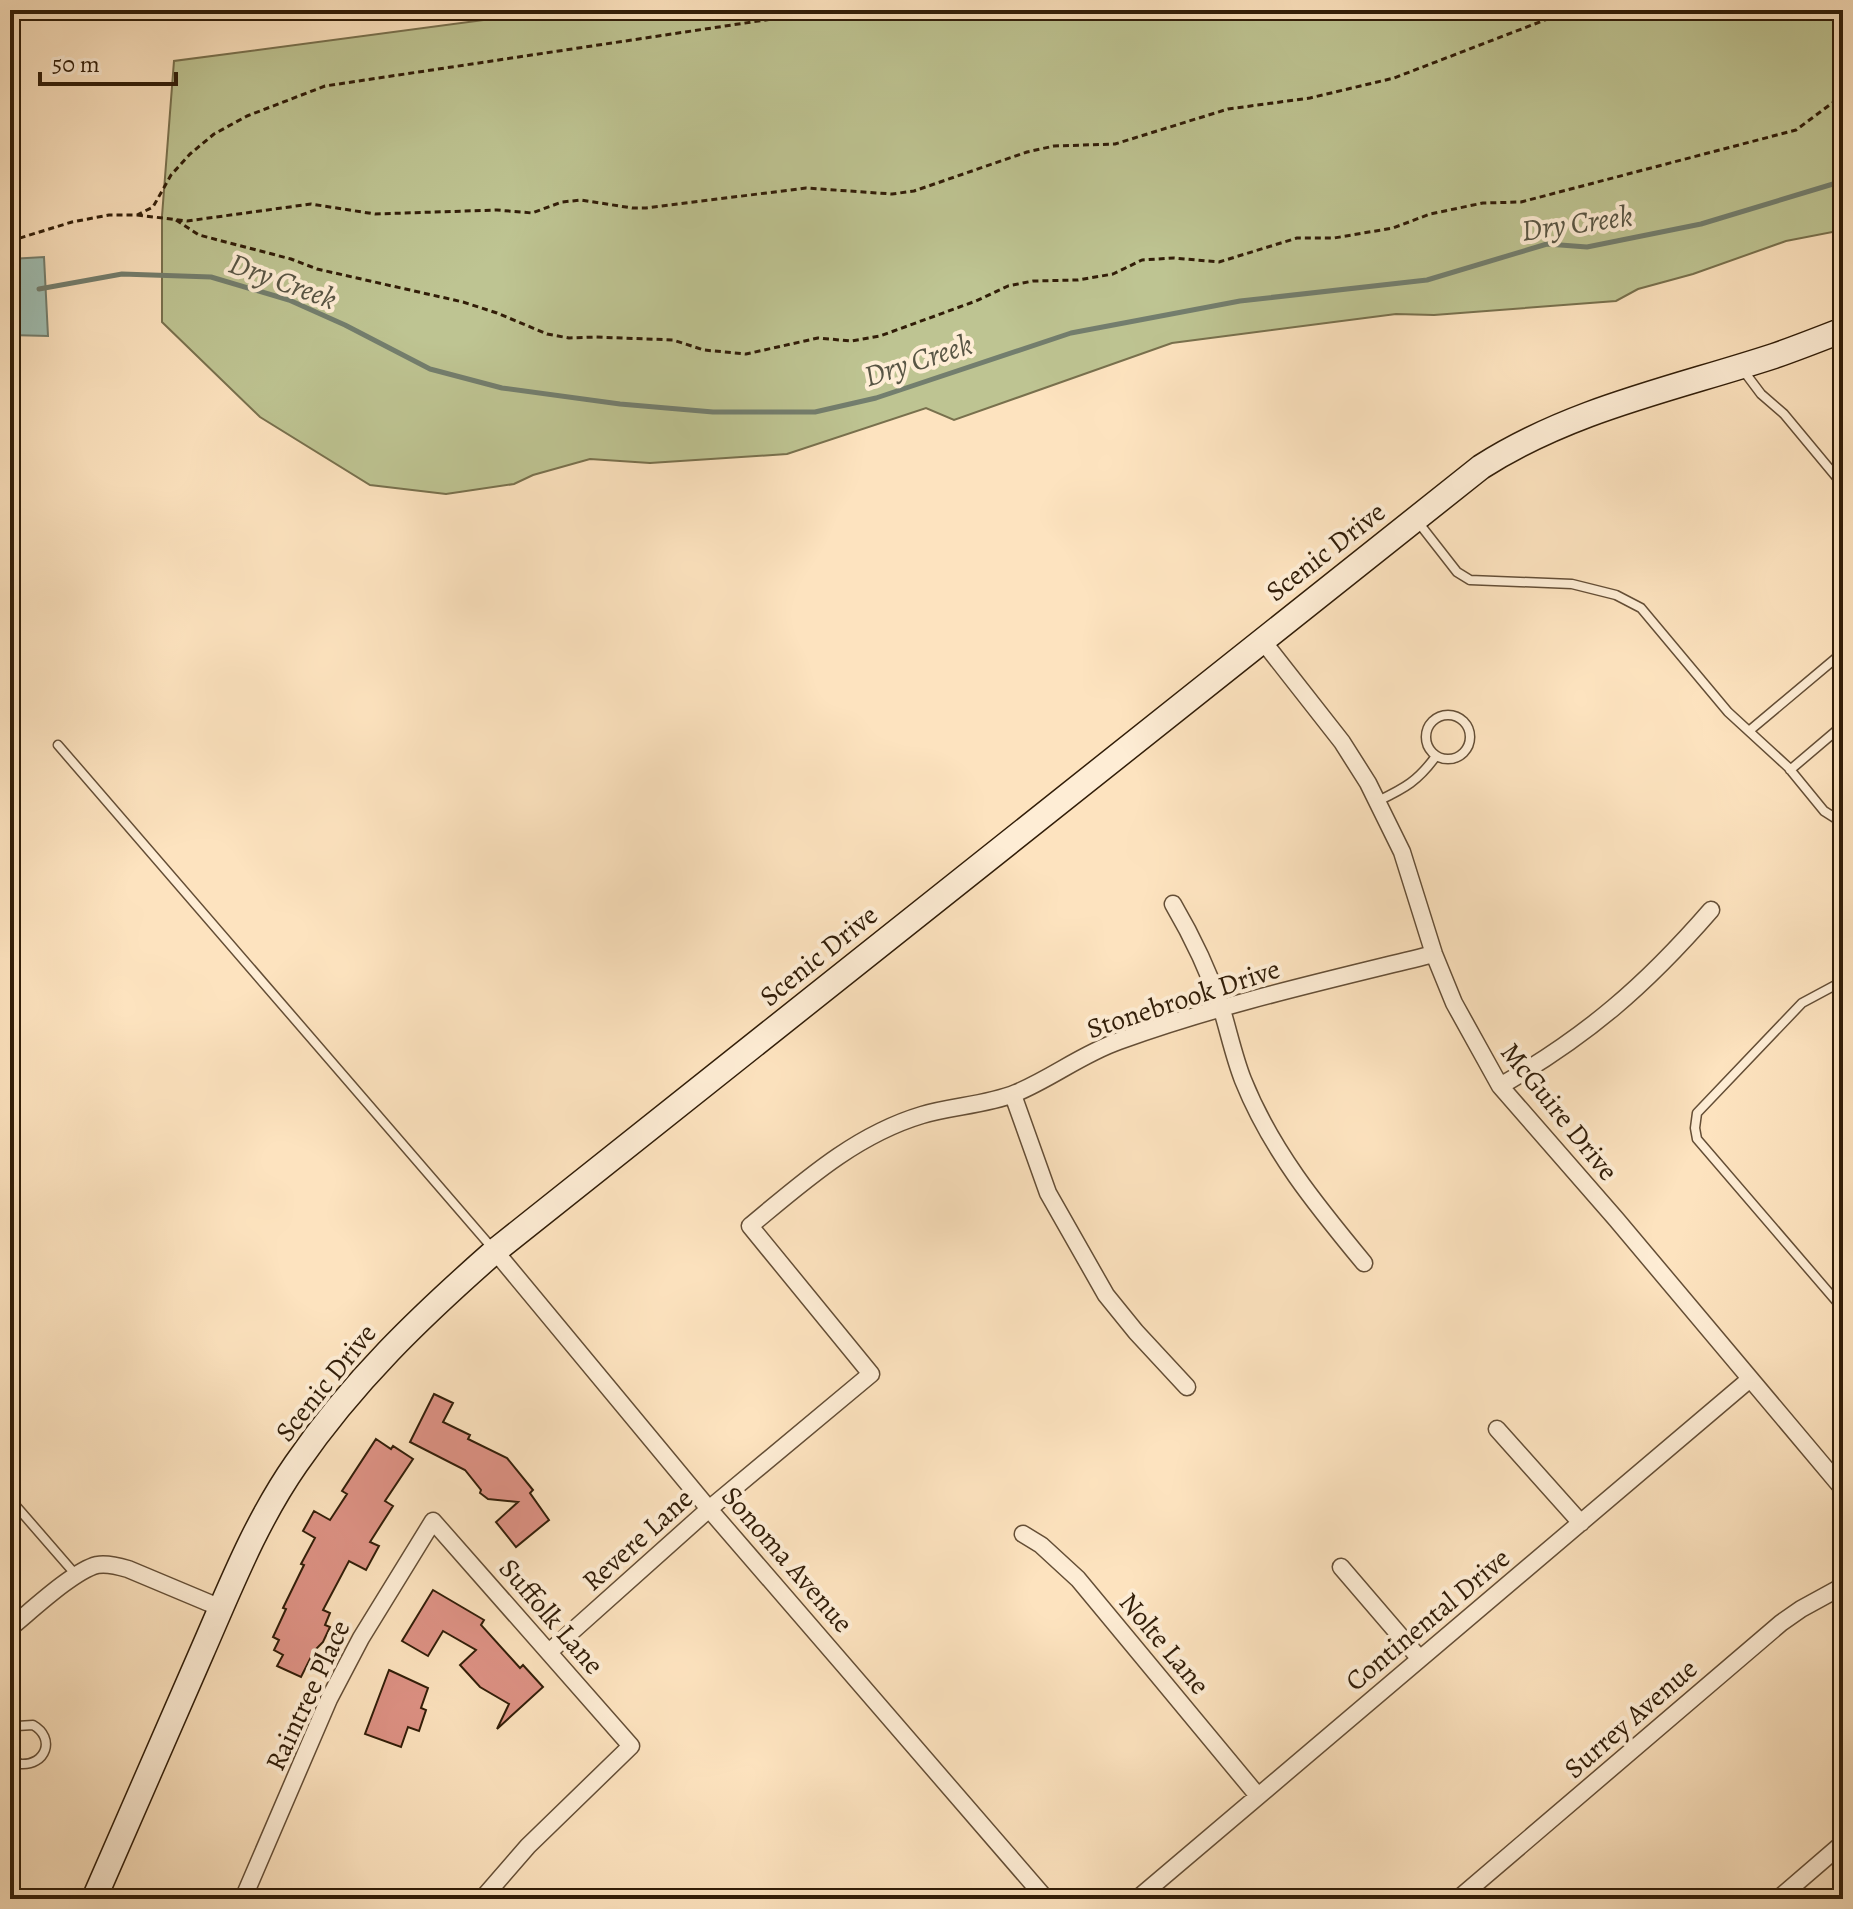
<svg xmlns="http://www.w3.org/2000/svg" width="1853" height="1909" font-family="Alegreya,serif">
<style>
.green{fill:#bec492;stroke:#78704d;stroke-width:2}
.water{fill:#9fbeb2;stroke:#737e6e;stroke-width:2}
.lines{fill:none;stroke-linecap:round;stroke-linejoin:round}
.stream{stroke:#737e6e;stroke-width:5}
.building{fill:#de9285;stroke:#311d08;stroke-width:2}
.service-casing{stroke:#644e36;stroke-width:11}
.minor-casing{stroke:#644e36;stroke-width:19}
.secondary-casing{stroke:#311d08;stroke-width:27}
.path{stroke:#311d08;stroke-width:3;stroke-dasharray:6 4;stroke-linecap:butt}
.service{stroke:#feedd5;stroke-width:8}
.minor{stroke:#feedd5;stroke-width:16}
.secondary{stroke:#feedd5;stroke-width:24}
.labels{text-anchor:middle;stroke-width:8;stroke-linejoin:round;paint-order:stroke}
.street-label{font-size:28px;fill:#311d08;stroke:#feedd5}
.water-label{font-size:30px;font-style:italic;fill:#585544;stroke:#feedd5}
</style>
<rect width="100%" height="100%" fill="#fde3bf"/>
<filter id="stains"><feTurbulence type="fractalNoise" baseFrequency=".0025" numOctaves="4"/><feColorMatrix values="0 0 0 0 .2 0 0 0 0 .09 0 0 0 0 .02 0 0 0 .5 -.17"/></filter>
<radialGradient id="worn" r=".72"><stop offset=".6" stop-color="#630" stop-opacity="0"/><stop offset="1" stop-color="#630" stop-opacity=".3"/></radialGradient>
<!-- green -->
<path class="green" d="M560,10h1283v220l-57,11 -93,33 -55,15 -22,12 -182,14 -38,-1 -224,29 -218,77 -28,-12 -139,46 -137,9 -60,-4 -57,16 -19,9 -68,10 -76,-9 -110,-68 -98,-95v-106l12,-155z"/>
<!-- water -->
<path class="water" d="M44,257l4,79 -38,-1v-76z"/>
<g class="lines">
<!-- stream -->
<path class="stream" d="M39,289l83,-15 89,3 78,23 56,25 85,44 72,19 118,16 93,8h102l61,-14 195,-65 169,-32 187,-21 120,-36 40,3 114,-23 142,-43"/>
</g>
<!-- building -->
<path class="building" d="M434,1394l19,9 -10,19 27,13 -2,4 39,19 26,32 -3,3 19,27 -33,27 -20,-25 22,-20 -30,-3 -8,-6 1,-3 -16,-20 -55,-28z
M376,1439l15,10 2,-3 20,13 -28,42 8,5 -23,36 9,4 -13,24 -17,-9 -26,49 7,3 -5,12 5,2 -7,15 -9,9 -13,26 -24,-11 6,-11 -9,-5 5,-10 -6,-3 13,-28 -3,-1 21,-43 -3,-1 14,-26 -12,-7 11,-20 16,9 17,-26 -5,-3z
M433,1590l51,30 -3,5 39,43 3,-3 20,22 -46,42 12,-25 -29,-17 -20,-22 16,-15 -33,-19 -15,25 -26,-15z
M389,1670l39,18 -7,20 5,2 -7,21 -11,-4 -7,20 -36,-13z"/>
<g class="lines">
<!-- service casing -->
<g class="service-casing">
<path id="service" d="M1743,370l18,24 23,20 59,71
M1418,522l39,50 13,8 102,4 44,11 25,13 87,104 60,55 36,44 19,12
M1843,608l-5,10 5,36
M1426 737a22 22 0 1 1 44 0a22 22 0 1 1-44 0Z
M1749,731l93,-78
M58,745l436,505
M1790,770l53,-45
M1378,801c27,-13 40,-20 58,-45
M1843,981l-41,22 -105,110 -2,15 2,11 146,170
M10,1499l66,76
M10,1732l7,-6 16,-1c23,13 13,41 -13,39l-10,-8"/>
</g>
<!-- minor casing -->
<g class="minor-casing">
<path id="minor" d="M1262,640l80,102 26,41 34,69 32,102 20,49 46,83 116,133 227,270
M1173,904c20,34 36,68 49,106 7,23 12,47 21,70 28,70 73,125 121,183
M1500,1086c87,-50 145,-100 211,-176
M1013,1095l35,98 58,102 30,37 51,55
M495,1251l214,258 337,390
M1497,1429l84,94
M1023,1534l18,11 37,34 180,217
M1341,1567l79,92
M10,1628c20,-16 63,-57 87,-63 10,-2 21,1 31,4l93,39
M549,1652l160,-143 162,-135 -121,-148c53,-44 105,-91 172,-111 30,-9 65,-10 94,-22 36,-15 66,-39 103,-52 102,-37 210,-61 315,-87
M243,1899l86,-200 32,-61 72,-117 198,225 -103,100 -46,53
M1137,1899l613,-520
M1458,1899l323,-276 20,-14 42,-23
M1778,1899l65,-56"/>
</g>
<!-- secondary casing -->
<g class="secondary-casing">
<path id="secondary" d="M94,1899c36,-82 71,-164 107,-245 29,-66 54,-131 95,-190 57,-83 124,-147 199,-213l986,-784c91,-58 192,-78 293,-111 23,-8 46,-17 69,-26"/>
</g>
<!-- path -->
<path class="path" d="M137,215l50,6 124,-17 64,10 122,-4 35,3 30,-11 19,-2 51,8h14l160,-20 86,6 22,-3 113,-39 27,-6 61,-2 113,-35 82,-11 84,-20 177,-68
M176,220l23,15 92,24 26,10 146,33 34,11 50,21 22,4 27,-1 77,3 31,10 42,4 72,-16 33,3 29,-5 96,-35 32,-15 25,-5 45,-1 35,-6 29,-14 32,-2 45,4 78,-24h37l59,-10 37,-14 53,-11 38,-1 275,-72 47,-35
M10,241l62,-19 37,-7h28l16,-8 18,-32 19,-21 24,-20 33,-18 78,-30 507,-76"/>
<!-- service -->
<use href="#service" class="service"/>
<!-- minor -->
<use href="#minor" class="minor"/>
<!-- secondary -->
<use href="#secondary" class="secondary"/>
</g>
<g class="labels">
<!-- street labels -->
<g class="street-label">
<text transform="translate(1325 551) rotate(-38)" y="10">Scenic Drive</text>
<text transform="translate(818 955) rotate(-39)" y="10">Scenic Drive</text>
<text transform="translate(1183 998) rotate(-18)" y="10">Stonebrook Drive</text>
<text transform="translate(1560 1111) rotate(51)" y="10">McGuire Drive</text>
<text transform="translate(325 1382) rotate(-51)" y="10">Scenic Drive</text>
<text transform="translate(637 1539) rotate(-42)" y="10">Revere Lane</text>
<text transform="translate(788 1559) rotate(49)" y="10">Sonoma Avenue</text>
<text transform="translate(552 1616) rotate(49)" y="10">Suffolk Lane</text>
<text transform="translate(1427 1619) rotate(-40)" y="10">Continental Drive</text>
<text transform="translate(1165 1643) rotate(50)" y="10">Nolte Lane</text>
<text transform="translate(307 1695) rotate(-65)" y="10">Raintree Place</text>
<text transform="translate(1630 1718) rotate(-41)" y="10">Surrey Avenue</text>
</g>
<!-- water labels -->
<g class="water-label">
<text transform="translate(1577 223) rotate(-8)" y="10">Dry Creek</text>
<text transform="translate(283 281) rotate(20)" y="10">Dry Creek</text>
<text transform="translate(918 360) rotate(-18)" y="10">Dry Creek</text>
</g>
</g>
<!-- margin -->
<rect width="1853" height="1909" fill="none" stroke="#fde3bf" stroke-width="40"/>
<rect x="12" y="12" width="1829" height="1885" fill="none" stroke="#311d08" stroke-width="4"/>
<rect x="20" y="20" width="1813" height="1869" fill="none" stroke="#311d08" stroke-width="2"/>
<!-- scale -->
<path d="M40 72v12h136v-12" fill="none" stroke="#311d08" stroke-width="4"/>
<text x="52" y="72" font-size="24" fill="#311d08" stroke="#feedd5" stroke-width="6" paint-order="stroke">50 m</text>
<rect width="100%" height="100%" filter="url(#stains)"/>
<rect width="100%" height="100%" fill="url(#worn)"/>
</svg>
